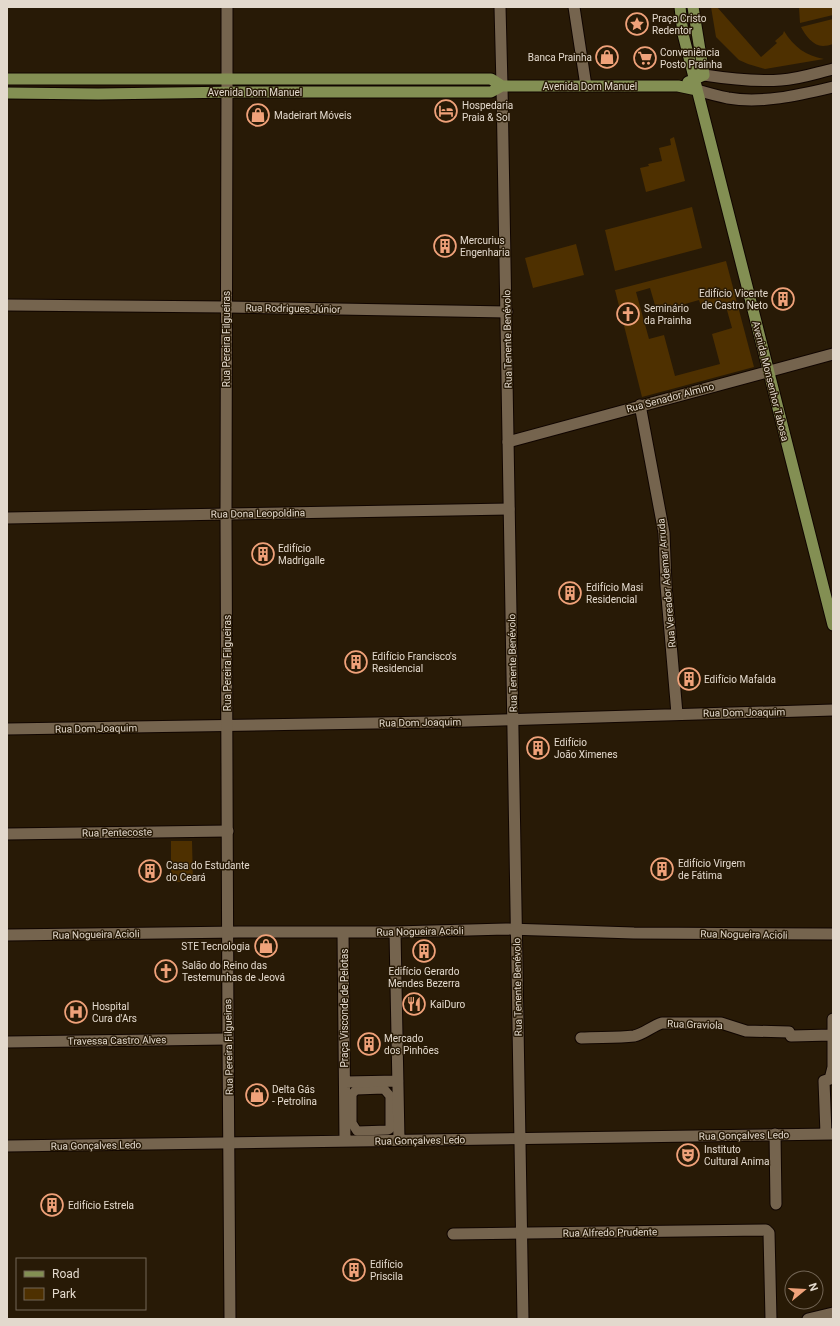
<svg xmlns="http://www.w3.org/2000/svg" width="840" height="1326" font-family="Roboto,sans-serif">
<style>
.green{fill:#4e3000;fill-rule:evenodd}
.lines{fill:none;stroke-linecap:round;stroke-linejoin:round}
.pedestrian-casing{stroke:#100500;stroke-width:11}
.minor-casing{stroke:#100500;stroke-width:13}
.tertiary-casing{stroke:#100500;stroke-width:13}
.primary-casing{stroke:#100500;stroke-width:13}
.pedestrian{stroke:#75644e;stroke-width:9}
.minor{stroke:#75644e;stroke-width:11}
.tertiary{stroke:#75644e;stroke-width:11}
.primary{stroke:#838f53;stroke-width:11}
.labels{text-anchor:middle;stroke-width:3;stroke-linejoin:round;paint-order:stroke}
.poi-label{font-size:10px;fill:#e3d9cd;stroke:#281a06;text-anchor:start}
.street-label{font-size:10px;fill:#e3d9cd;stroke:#281a06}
</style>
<rect width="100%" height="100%" fill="#281a06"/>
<!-- green -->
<path class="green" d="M711,7h6l44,50 16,-14 -2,-2 8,-7 1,-3c10,16 22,25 40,28l-59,10 -17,-5 -9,-4 -23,-23z
M799,7h34v8l-33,8z
M833,19v25c-3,1 -7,2 -10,2 -10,0 -18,-11 -22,-19z
M674,137l11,44 -39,11 -6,-24 9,-2 -1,-2 14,-3 -3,-13 12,-3 -1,-6z
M692,207l10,41 -87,23 -10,-41z
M576,244l8,31 -51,13 -8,-30z
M726,261l28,106 -112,30 -27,-107zM650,288l7,24 42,-12 3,9 23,-6 7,25 -20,6 8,30 -45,12 -11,-41 -15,4 -13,-47z
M171,841h21l1,41h-22z"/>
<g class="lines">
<!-- pedestrian casing -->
<g class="pedestrian-casing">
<path id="pedestrian" d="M384,1089l6,7v33l-2,1 -31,1 -5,-8v-29l4,-4z"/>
</g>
<!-- minor casing -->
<g class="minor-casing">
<path id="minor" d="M500,7l2,79
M704,75c26,4 51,7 77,5 18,-1 35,-7 52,-11
M227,79v-72
M697,90c10,3 21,6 31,8 34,6 71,-3 105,-11
M7,305l220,2 280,5
M640,405l24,128 2,52 11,129
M508,442l325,-88
M7,518l502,-9
M7,729l428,-7 398,-12
M7,834l221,-3
M395,932l4,208
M343,933l2,208
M7,935l232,-3h156l111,-3 128,4 199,1
M581,1038c17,-1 36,0 53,-2 10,-2 18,-10 28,-13h59l25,8 43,1 2,4 41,-1
M7,1042l221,-3
M345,1082l53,-1
M775,1134l1,70
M826,1134l-2,-53 6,-2 3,-12v-48
M7,1146l826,-12
M453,1234l313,-4 3,3 2,86
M808,1319l25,-6"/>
</g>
<!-- tertiary casing -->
<g class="tertiary-casing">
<path id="tertiary" d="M574,7l12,79
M227,79l-1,435 2,525 2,280
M502,86l21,1233"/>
</g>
<!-- primary casing -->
<g class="primary-casing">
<path id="primary" d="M680,7l3,27 150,591
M7,79h484l11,7h176l19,4
M688,82l16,-7 -11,-68
M7,93l91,1 141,-2h252l11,-6"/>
</g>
<!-- pedestrian -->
<use href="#pedestrian" class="pedestrian"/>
<!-- minor -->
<use href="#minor" class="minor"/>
<!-- tertiary -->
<use href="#tertiary" class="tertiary"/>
<!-- primary -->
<use href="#primary" class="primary"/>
</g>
<!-- icons -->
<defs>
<g id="sight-ring" transform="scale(1.15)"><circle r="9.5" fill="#281a06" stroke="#f0a27a" stroke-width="1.5"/><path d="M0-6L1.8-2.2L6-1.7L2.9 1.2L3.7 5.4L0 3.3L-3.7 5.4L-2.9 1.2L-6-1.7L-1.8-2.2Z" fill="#f0a27a"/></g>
<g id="shop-ring" transform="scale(1.15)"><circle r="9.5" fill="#281a06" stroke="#f0a27a" stroke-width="1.5"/><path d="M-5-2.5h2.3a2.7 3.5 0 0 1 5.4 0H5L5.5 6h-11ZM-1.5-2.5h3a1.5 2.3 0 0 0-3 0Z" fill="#f0a27a"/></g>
<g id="supermarket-ring" transform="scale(1.15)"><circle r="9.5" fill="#281a06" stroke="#f0a27a" stroke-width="1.5"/><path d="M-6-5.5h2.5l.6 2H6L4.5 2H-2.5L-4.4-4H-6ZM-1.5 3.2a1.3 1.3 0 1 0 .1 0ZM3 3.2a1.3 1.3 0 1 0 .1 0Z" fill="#f0a27a"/></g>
<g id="hotel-ring" transform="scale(1.15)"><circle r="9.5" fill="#281a06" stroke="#f0a27a" stroke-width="1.5"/><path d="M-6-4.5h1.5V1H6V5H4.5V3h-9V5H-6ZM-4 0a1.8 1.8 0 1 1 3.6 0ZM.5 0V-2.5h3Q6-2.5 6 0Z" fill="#f0a27a"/></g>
<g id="building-ring" transform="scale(1.15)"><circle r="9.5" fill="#281a06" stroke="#f0a27a" stroke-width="1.5"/><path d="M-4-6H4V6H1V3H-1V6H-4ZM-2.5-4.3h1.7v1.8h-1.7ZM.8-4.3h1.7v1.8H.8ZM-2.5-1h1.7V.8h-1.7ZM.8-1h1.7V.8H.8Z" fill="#f0a27a"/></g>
<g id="church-ring" transform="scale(1.15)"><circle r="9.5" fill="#281a06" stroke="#f0a27a" stroke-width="1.5"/><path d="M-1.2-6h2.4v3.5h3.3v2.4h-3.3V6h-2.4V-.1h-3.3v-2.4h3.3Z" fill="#f0a27a"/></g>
<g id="restaurant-ring" transform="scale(1.15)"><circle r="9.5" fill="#281a06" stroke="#f0a27a" stroke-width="1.5"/><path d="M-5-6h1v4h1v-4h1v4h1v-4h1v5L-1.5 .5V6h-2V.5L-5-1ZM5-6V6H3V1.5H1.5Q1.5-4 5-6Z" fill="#f0a27a"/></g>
<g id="hospital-ring" transform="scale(1.15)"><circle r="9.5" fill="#281a06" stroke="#f0a27a" stroke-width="1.5"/><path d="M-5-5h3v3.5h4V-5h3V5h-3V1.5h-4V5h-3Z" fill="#f0a27a"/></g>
<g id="theatre-ring" transform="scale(1.15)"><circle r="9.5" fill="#281a06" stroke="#f0a27a" stroke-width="1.5"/><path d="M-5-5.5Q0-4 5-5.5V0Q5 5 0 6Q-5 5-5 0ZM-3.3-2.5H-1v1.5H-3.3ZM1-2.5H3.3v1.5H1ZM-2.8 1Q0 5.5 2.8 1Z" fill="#f0a27a"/></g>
</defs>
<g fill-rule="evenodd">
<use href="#sight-ring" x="637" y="24"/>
<use href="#shop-ring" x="607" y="57"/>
<use href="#supermarket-ring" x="645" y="58"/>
<use href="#hotel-ring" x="446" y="111"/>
<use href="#shop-ring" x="258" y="115"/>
<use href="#building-ring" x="445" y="246"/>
<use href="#building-ring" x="783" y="299"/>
<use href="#church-ring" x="628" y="314"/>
<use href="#building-ring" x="263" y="554"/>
<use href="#building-ring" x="570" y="593"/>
<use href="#building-ring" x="356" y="662"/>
<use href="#building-ring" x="689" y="679"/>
<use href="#building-ring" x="538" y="748"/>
<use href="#building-ring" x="662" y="869"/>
<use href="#building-ring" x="150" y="871"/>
<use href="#shop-ring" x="266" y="946"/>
<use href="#building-ring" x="424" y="951"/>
<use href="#church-ring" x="166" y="971"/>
<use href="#restaurant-ring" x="414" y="1004"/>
<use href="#hospital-ring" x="76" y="1012"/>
<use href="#building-ring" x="369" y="1044"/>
<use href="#shop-ring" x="257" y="1095"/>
<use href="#theatre-ring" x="688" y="1155"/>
<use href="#building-ring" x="52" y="1205"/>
<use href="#building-ring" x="354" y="1270"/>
</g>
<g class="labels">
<!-- poi labels -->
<g class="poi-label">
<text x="652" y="22">Praça Cristo<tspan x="652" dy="12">Redentor</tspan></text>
<text x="660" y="56">Conveniência<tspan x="660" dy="12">Posto Prainha</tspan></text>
<text x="592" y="61" text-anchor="end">Banca Prainha</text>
<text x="462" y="109">Hospedaria<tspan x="462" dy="12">Praia &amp; Sol</tspan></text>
<text x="274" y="119">Madeirart Móveis</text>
<text x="460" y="244">Mercurius<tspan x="460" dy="12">Engenharia</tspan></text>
<text x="768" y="297" text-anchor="end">Edifício Vicente<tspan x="768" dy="12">de Castro Neto</tspan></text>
<text x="644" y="312">Seminário<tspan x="644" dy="12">da Prainha</tspan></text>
<text x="278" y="552">Edifício<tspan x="278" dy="12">Madrigalle</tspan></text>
<text x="586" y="591">Edifício Masi<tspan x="586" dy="12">Residencial</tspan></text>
<text x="372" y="660">Edifício Francisco's<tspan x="372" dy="12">Residencial</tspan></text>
<text x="704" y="683">Edifício Mafalda</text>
<text x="554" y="746">Edifício<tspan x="554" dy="12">João Ximenes</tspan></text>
<text x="678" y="867">Edifício Virgem<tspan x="678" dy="12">de Fátima</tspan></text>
<text x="166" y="869">Casa do Estudante<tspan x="166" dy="12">do Ceará</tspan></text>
<text x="250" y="950" text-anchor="end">STE Tecnologia</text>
<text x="182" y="969">Salão do Reino das<tspan x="182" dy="12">Testemunhas de Jeová</tspan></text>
<text x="424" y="975" text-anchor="middle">Edifício Gerardo<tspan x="424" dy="12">Mendes Bezerra</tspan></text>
<text x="430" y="1008">KaiDuro</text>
<text x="92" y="1010">Hospital<tspan x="92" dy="12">Cura d'Ars</tspan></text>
<text x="384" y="1042">Mercado<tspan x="384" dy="12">dos Pinhões</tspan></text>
<text x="272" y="1093">Delta Gás<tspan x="272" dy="12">- Petrolina</tspan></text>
<text x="704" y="1153">Instituto<tspan x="704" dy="12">Cultural Anima</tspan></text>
<text x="68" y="1209">Edifício Estrela</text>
<text x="370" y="1268">Edifício<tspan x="370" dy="12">Priscila</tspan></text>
</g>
<!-- street labels -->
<g class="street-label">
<text x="590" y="90">Avenida Dom Manuel</text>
<text x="255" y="96">Avenida Dom Manuel</text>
<text transform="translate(293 308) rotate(1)" y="4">Rua Rodrigues Júnior</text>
<text transform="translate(226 339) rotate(-90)" y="4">Rua Pereira Filgueiras</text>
<text transform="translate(507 339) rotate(-91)" y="4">Rua Tenente Benévolo</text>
<text transform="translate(771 381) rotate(76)" y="4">Avenida Monsenhor Tabosa</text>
<text transform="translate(670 397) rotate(-15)" y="4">Rua Senador Almino</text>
<text transform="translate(258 513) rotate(-1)" y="4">Rua Dona Leopoldina</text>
<text transform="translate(666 583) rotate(-95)" y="4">Rua Vereador Ademar Arruda</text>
<text transform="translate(227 663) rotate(-90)" y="4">Rua Pereira Filgueiras</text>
<text transform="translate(512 663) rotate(-91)" y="4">Rua Tenente Benévolo</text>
<text transform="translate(744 712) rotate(-1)" y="4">Rua Dom Joaquim</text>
<text transform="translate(420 722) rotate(-1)" y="4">Rua Dom Joaquim</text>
<text transform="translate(96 728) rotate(-1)" y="4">Rua Dom Joaquim</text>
<text transform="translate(117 832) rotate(-1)" y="4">Rua Pentecoste</text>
<text transform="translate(420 931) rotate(-1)" y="4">Rua Nogueira Acioli</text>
<text transform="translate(96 934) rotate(-1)" y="4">Rua Nogueira Acioli</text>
<text transform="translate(744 934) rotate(1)" y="4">Rua Nogueira Acioli</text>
<text transform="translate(517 987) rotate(-91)" y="4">Rua Tenente Benévolo</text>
<text transform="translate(344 1008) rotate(-90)" y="4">Praça Visconde de Pelotas</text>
<text transform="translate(695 1024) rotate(2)" y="4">Rua Graviola</text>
<text transform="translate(117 1040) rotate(-1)" y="4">Travessa Castro Alves</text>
<text transform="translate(228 1047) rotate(-91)" y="4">Rua Pereira Filgueiras</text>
<text transform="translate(744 1135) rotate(-1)" y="4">Rua Gonçalves Ledo</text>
<text transform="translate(420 1140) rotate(-1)" y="4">Rua Gonçalves Ledo</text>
<text transform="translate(96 1145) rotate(-1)" y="4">Rua Gonçalves Ledo</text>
<text transform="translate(610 1232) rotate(-1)" y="4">Rua Alfredo Prudente</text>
</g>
</g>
<!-- border -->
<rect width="840" height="1326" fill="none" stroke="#e3d9cd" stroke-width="16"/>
<!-- legend -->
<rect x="16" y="1258" width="130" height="52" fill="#281a06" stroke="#736656"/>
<rect x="24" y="1271" width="20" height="6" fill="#838f53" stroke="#736656"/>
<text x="52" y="1278" font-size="12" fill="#e3d9cd">Road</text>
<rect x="24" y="1288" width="20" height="12" fill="#4e3000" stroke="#736656"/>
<text x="52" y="1298" font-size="12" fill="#e3d9cd">Park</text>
<!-- north arrow -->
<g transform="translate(804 1290) rotate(72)"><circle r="19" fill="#281a06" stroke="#736656"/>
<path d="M0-3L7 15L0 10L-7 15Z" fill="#f0a27a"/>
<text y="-6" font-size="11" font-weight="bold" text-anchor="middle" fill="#e3d9cd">N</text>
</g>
</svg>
